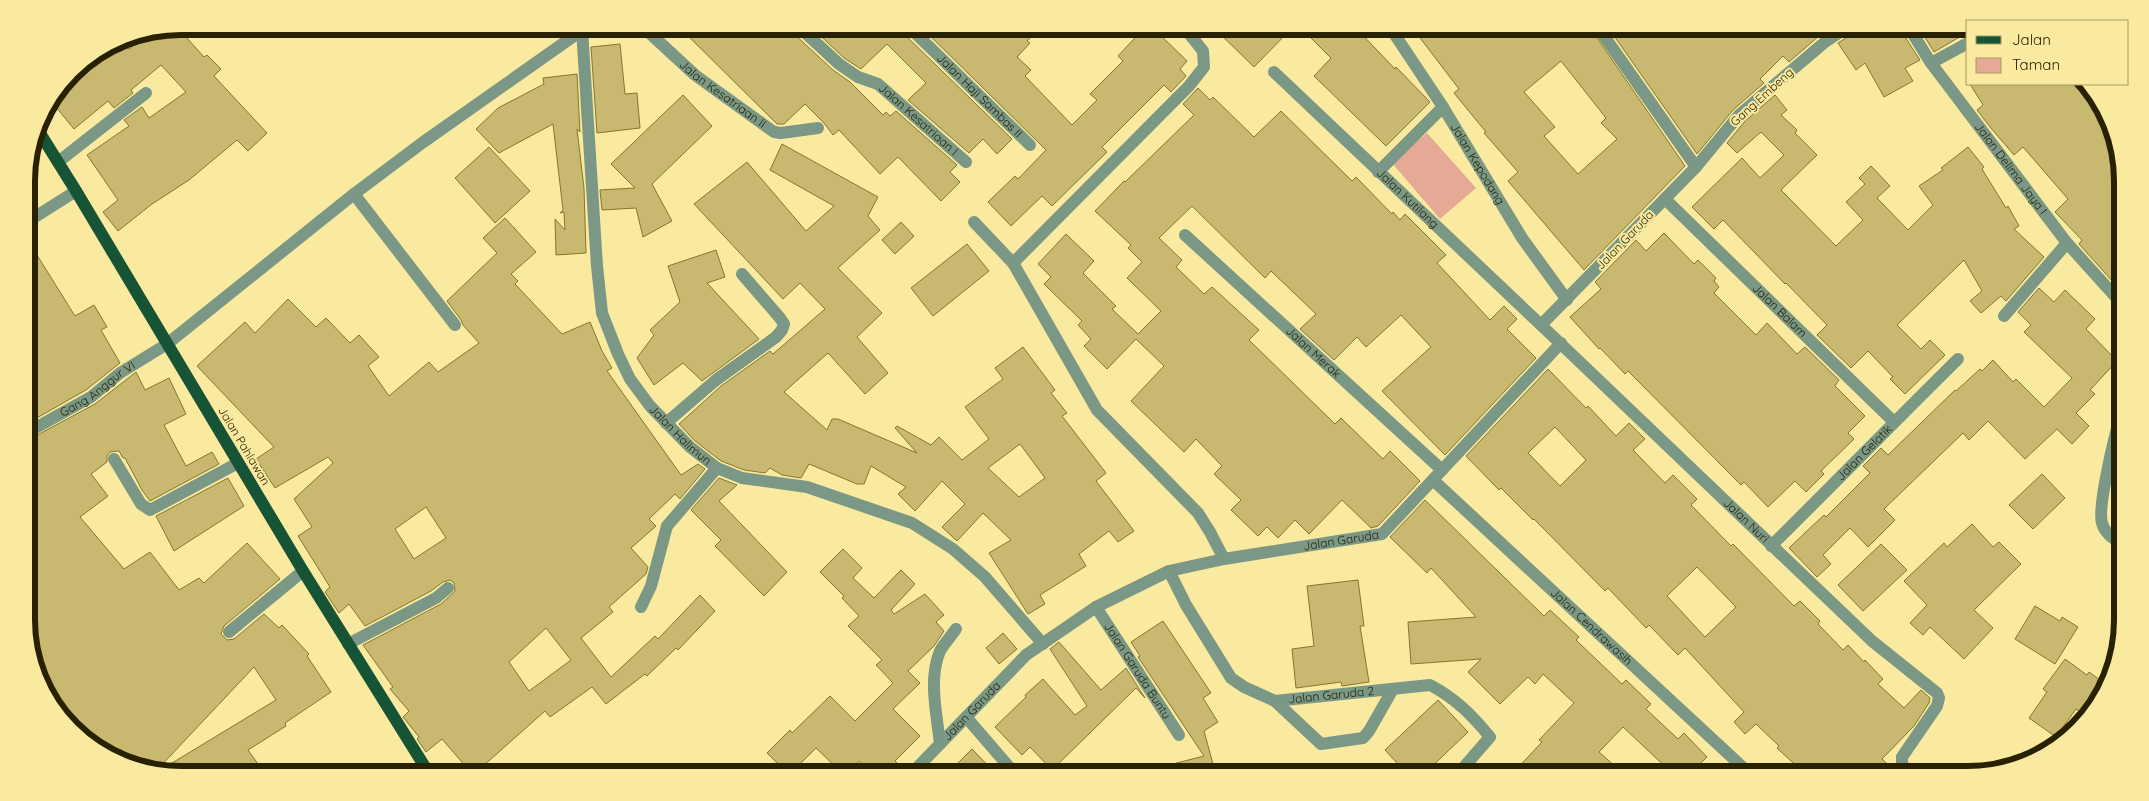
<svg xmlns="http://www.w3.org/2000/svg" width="2149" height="801" font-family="Quicksand,sans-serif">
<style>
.green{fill:#e5a996}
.building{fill:#c9b970;stroke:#86762c;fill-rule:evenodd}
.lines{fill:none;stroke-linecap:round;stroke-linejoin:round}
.minor{stroke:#7a9885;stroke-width:12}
.major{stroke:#175436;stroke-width:12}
.labels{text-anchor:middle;stroke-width:4;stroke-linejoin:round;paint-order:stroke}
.street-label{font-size:12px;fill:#282203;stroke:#faea9f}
.rim{fill:none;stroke:#282203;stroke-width:6}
</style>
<rect width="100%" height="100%" fill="#faea9f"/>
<!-- green -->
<path class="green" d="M1427,133l49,55 -36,31 -48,-56z"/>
<!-- building -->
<path class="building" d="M678,26h112l2,6 41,38 17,12 33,33 3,-3 4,4 6,-5 61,54 -7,7 10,10 -19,19 -43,-44 -18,17 -41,-44 -6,5 -9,-12 -19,-19 -21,20h-7z
M810,26h90l2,6 110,107 -15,15 -14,-15 -14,14 -61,-53 18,-17 -39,-39 -26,25 -17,-11z
M920,26h122l-15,15 3,2 -13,14 14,13 -6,6 47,49 25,-25 -7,-6 33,-33 -5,-5 28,-30h5l36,35 -7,8 6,7 -15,16 -7,-7 -62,62 5,5 -55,54 -10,-10 -31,30 -23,-24 27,-26 3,3 28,-29z
M1212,26h82l-40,41z
M1299,26h55l41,43 1,-2 34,35 -44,44 -72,-70 17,-18z
M1411,26h178l96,140 -101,104 -76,-89 10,-9 -34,-39 2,-1 -32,-39 5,-4zM1561,61l45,57 -5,5 16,16 -39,35 -34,-38 11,-9 -31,-35z
M1607,26h227l-7,3 -38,33 -6,-6 -23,23 4,4 -31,27 -36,44z
M1857,26h41l22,34 -15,8 8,13 -29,16 -19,-34 -9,7 -18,-27 16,-10z
M1918,26h50v6l-34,20z
M177,27l27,30 3,-2 14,14 -7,7 53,57 -19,18 -11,-11 -48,40 -37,24 -34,27 -15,-19 15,-12 -31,-45 42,-29 -5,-6 18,-13 7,11 37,-26 -25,-27 -30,25 2,3 -19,15 -6,-7 -34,28 -23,-28 28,-36 35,-22 6,9 6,-5 3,2 13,-11 2,3 11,-10z
M620,44l5,50 12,-1 3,35 -43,5 -6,-86z
M577,74l3,58 -3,-3 7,59 2,65 -30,2 -1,-36 10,11 -1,-18 -4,1 3,-3 -10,-86 -54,29 -23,-24 22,-21 46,-24 -1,-6z
M1970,84h117l20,29 14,48 1,131 -43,-48 3,-4 -27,-28 13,-13 -45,-52 -9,8 -24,-28 -13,-17 6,-5z
M1198,88l12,12 3,-3 41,40 27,-26 71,70 4,-4 36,37 1,-2 7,8 5,-6 41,41 -9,8 53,57 14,-14 13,13 -10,10 29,29 -91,97 -63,-64 49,-44 -30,-32 -35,32 -9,-10 -23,23 -34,-31 16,-15 -45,-43 -6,7 -73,-72 -33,32 23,22 -6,7 28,27 8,-7 47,43 -10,10 86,84 6,-6 42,41 7,-8 30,30 -42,45 -7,2 -29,-28 -33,34 -14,-14 -17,18 -11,-11 -9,9 -27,-26 10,-10 -27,-26 8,-8 -26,-27 -12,13 -53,-51 33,-35 -28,-27 -29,30 -23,-23 7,-7 -13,-14 4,-4 -38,-37 7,-7 -13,-13 28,-30 28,27 -11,12 33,33 -4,3 26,25 23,-23 -34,-33 15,-16 -14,-14 3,-3 -36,-34 29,-30 1,1 69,-67 -11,-11z
M683,95l29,31 -60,58 20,37 -29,16 -7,-29 -34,2 -2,-20 35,-2 -24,-24z
M1775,95l12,15 -6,5 16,15 -2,3 22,22 -36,35 55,56 27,-26 -17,-18 19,-18 -6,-6 12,-12 19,20 -13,12 31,32 25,-25 -14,-19 24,-16 -2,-2 27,-21 16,20 -2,2 24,39 2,-2 11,20 -5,3 30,28 -38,44 -5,-5 -20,17 -11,-12 12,-10 -18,-31 -67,65 24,24 9,-9 15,15 -40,39 -15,-15 3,-2 -25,-26 -17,17 -34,-33 10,-10 -41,-42 -1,1 -62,-64 -9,9 -22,-22 50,-49 18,20 24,-23 -23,-23 -24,21 -10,-10 18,-22z
M782,144l96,53 -10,19 12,14 -42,38 44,45 -25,24 31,36 -23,21 -37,-41 -44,39 43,38 5,-11h6l79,34 -22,-25 2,-2 34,19 8,-8 23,23 27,-21 -24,-32 38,-28 -8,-11 28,-21 32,43 -4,3 16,20 -5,3 44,57 -10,8 38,50 -16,11 -9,-11 -30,23 7,12 -46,29 5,9 -17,10 -39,-61 22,-13 -28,-27 -26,28 -15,-14 23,-23 -23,-23 -27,30 -17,-17 8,-7 -35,-21 -7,18h-7l-48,-20 -8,14 -19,-3 -12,-7 -5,5 -21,-3 -23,-9 -26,-20 -16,-17 42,-38 49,-35 3,3 52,-45 -25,-26 -17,16 -89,-95 53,-42 59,69 28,-25 -64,-36zM1020,444l25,34 -26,19 -31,-29z
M489,147l41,44 -35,32 -40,-45z
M505,218l31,34 -25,22 7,7 -3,3 47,50 28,-12 12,29 10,17 -5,3 74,104 17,-11 7,5 -25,30 -5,-5 -26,25 7,7 -25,22 17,19 -2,7 -37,33 4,5 -32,26 30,39 44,-41 3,3 42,-44 15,16 -37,39 -2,-2 -29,28 -2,-2 -39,30 -14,-17 -42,30 -5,-6 -72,64 -31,-36 -16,13 -9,-13 2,-2 -16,-20 6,-6 -19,-22 3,-2 -30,-42 78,-41 14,-13 -1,-8 -4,-3 -7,2 -12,9 -66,35 -16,-22 -10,9 -14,-21 5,-5 -32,-51 14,-9 -18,-28 39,-36 -5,-6 -53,31 -19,-29 18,-12 -77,-81 48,-44 10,11 33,-34 28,28 10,-9 24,25 9,-8 20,22 -11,9 21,30 40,-34 9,10 41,-29 -16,-18 -2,-5 -14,-19 50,-48 -14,-15zM426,507l20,31 -32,21 -19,-30zM546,628l25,32 -42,31 -20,-29z
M901,222l13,14 -19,18 -13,-14z
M1664,233l30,31 4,-4 18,18 -2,3 5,6 -5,6 42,42 11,-12 30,31 8,-7 34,33 -4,6 30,30 -17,17 6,6 -33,32 3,3 -18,18 -11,-11 -27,26 -24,-25 -3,3 -113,-114 -3,3 -25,-26 -1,1 -29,-32 31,-28 -6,-7 41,-42 10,11z
M27,239l48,77 19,-11 13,22 -6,3 19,33 -34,27 -58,33z
M967,244l22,27 -56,45 -22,-28z
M716,250l9,27 -18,6 52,56 -57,42 -19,-18 -29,22 -17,-27 17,-23 -4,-5 30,-28 -12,-36z
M2039,288l15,14 11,-12 30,29 -9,10 31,32 -27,29 5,4 -19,19 13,13 -17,18 -15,-15 -32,30 -37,-38 -19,19 -6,-7 -79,76 11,11 -27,27 -18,-19 -27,27 8,9 -14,13 -28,-29 35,-33 2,2 44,-44 -7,-7 18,-18 7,7 67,-65 1,1 24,-22 2,2 11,-11 20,22 3,-3 28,28 28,-29 -48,-46 7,-7 -13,-13z
M1548,369l38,39 2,-2 28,30 13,-13 16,16 -12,11 32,33 8,-8 24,24 -6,6 40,41 2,-2 61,62 6,-5 20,20 -2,3 25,26 5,-5 16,17 1,-2 18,19 -5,5 26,24 17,-18 9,8 -1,5 -15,23 -32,33 16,15h-37l-9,-8 -8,8h-39l-28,-26 2,-2 -23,-22 -11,10 -11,-12 10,-10 -59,-64 -7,7 -29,-30 -3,3 -38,-40 -3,3 -71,-72 -1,1 -32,-32 -2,2 -33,-34zM1555,427l31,33 -26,26 -32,-33zM1697,567l39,40 -31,30 -38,-41z
M136,372l9,18 24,-12 17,36 -22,11 22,41 26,-14 7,12 -69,37 -8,-11 -17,-32h-2l-4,-7 -9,1 -3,4v6l-16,12 17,22 -28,21 44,52 26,-17 29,38 20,-12 5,5 43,-40 33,36 -56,47 -3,8 6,6 7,-1 30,-25 15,14 3,-3 27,29 -2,2 24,36 -46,31 1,3 -38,24 18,25h-84l-10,-12 104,-63 -22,-33 -98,104 -24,-4 -67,-45 -28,-57 4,-4 -12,-25 -1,-196 67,-36z
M2042,474l23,24 -32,31 -24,-24z
M228,478l16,28 -70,45 -18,-35z
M719,478l18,7 -18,16 68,71 -23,24 -49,-50 6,-6 -30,-30z
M1425,500l119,116 6,-6 29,27 -3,3 46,44 4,-4 25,24 -5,5 32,30 6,-6 23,24 -17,17h-17l-50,-47 -24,25 25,22 -113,1 31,-33 -3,-2 35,-37 -31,-29 -8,10 -7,-7 -28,27 -32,-32 13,-13 -70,5 -3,-42 68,-5 -45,-49 -4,5 -37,-36z
M1972,524l21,23 6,-5 22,22 -47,46 19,18 -29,31 -34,-32 -7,8 -13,-12 17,-18 -23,-24 40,-38 3,4z
M1881,544l26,26 -44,41 -25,-26z
M843,549l19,19 -9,10 21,20 27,-28 14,14 -24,26 3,4 31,-20 19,21 -8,7 8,9 -10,15 -26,25 12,12 -27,26 27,27 -25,25 2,2 -11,12h-13l-14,-14 -12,14h-3l-28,-27 -27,27 -22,-22 23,-23 2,3 38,-37 25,25 38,-38 -17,-18 6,-5 -34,-34 11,-10 -17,-18 2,-2 -24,-24z
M1358,580l6,46h-4l9,56 -27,4 -1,-4 -45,6 -4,-39 22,-3 -7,-60z
M2035,606l25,15 2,-4 16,10 -23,37 -40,-25z
M1163,621l48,72 -8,5 15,24 -14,9 12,44h-62l-1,-6 51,-13 -66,-99 2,-1 -9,-14z
M1003,633l14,16 -18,15 -13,-16z
M1059,642l42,48 25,-22 19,30 -9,-10 -84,82 -22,-23 -8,8 -27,-28 31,-30 -1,-2 18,-16 32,36 12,-9 -37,-57z
M2065,659l22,16 2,-3 18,13 -21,32 -10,-8 -20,28 -27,-19 18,-26 -4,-3z
M1438,700l30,32 -45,43h-15l-23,-25z
M972,749l25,26h-51z"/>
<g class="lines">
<!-- minor -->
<g class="minor">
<path id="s1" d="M642,26l53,49 79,57 7,1 37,-5"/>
<path id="s2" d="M798,26l41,38 19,13 20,7 88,78"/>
<path id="s3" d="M908,26l122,119"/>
<path d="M1183,26l20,25 1,16 -15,19 -176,177 84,147 101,103 12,19 14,27"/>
<path id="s4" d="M1389,26l54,81 79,131 45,62"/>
<path d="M1597,26l99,141"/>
<path id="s5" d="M1849,26l-24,16 -86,73 -43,52 -155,158 331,316 65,52 2,5 -2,8 -35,51v8l11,9"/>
<path id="s6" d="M1908,26l23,37 136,180 55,61"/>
<path id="s7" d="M582,29l15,237 5,47 16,41 12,25 20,27 40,41 27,21 25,10 65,9 105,36 41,26 32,28 58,67"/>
<path d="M1931,63l37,-20"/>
<path id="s8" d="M1274,72l267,253"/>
<path d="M58,162l88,-69"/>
<path d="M1378,172l65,-65"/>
<path d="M354,194l101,131"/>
<path id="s9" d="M1665,199l229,223"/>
<path d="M27,222l49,-31"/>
<path d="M974,222l39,41"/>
<path id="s10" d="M1185,235l257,235"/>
<path d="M2004,316l63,-73"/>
<path d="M2122,410c-6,20 -25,97 -20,113 3,11 12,16 21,22"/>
<path d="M666,423l50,-43 60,-43 6,-7 2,-6 -4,-6 -38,-44"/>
<path id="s11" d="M28,432l63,-35 29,-24 47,-29 187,-150 68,-51 166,-117"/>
<path d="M114,459l27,45 9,6 88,-47"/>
<path id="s12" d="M1433,480l317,294"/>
<path id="s13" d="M1771,546c63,-62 124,-125 187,-187"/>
<path id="s14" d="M1169,571l17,34 45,73 13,9 31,14 155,-16c25,13 42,30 60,52l-33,38"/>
<path d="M641,607l10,-21 16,-60 50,-58"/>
<path id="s15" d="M1096,607l83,128"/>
<path d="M229,632l74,-61"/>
<path d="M348,644l88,-46 12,-10"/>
<path d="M1275,701l46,43 42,-6 6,-7 24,-42"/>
<path d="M966,717l50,58"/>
<path d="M940,744c-3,-29 -12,-65 0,-93 4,-7 11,-15 16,-22"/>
<path id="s16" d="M910,775l116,-120 70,-48 73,-36 55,-12 158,-25 179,-191"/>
</g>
<!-- major -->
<path class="major" d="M38,130l38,61 227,380 127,204"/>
</g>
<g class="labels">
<!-- street labels -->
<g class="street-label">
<text dy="4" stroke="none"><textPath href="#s1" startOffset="106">Jalan Kesatriaan II</textPath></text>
<text dy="4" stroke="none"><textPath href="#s3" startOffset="100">Jalan Haji Sambas II</textPath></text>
<text transform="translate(1762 97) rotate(-42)" y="4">Gang Embeng</text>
<text dy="4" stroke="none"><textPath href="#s2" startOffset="154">Jalan Kesatriaan I</textPath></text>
<text dy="4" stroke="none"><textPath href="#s4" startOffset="164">Jalan Kepodang</textPath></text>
<text dy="4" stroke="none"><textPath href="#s6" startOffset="176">Jalan Delima Jaya I</textPath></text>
<text dy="4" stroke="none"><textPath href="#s8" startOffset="184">Jalan Kutilang</textPath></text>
<text transform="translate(1625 240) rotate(-46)" y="4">Jalan Garuda</text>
<text dy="4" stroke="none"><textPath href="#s9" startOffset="160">Jalan Balam</textPath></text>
<text dy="4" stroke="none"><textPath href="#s10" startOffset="174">Jalan Merak</textPath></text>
<text dy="4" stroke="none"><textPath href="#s11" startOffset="82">Gang Anggur VI</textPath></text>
<text dy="4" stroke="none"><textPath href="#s7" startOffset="432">Jalan Halimun</textPath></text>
<text transform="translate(244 446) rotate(59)" y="4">Jalan Pahlawan</text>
<text dy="4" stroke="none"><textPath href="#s13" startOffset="132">Jalan Gelatik</textPath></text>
<text dy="4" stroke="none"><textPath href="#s5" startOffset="714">Jalan Nuri</textPath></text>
<text dy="4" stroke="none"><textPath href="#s16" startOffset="508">Jalan Garuda</textPath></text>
<text dy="4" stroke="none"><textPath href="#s12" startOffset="216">Jalan Cendrawasih</textPath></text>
<text dy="4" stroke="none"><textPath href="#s15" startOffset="76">Jalan Garuda Buntu</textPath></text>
<text dy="4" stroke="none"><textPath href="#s14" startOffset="230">Jalan Garuda 2</textPath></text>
<text dy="4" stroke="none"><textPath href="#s16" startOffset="89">Jalan Garuda</textPath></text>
</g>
</g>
<!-- crop -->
<path d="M0 0H2149V801H0ZM181 35H1968A146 146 0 0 1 2114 181V620A146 146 0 0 1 1968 766H181A146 146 0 0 1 35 620V181A146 146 0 0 1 181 35Z" fill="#faea9f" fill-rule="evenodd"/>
<path class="rim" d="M181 35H1968A146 146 0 0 1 2114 181V620A146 146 0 0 1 1968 766H181A146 146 0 0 1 35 620V181A146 146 0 0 1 181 35Z"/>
<!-- legend -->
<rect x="1966" y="20" width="162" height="65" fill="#faea9f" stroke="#a69a61"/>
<rect x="1976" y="36" width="25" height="8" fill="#175436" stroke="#a69a61"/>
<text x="2012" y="45" font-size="15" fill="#282203">Jalan</text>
<rect x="1976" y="58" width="25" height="15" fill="#e5a996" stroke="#a69a61"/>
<text x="2012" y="70" font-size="15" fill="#282203">Taman</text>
</svg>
